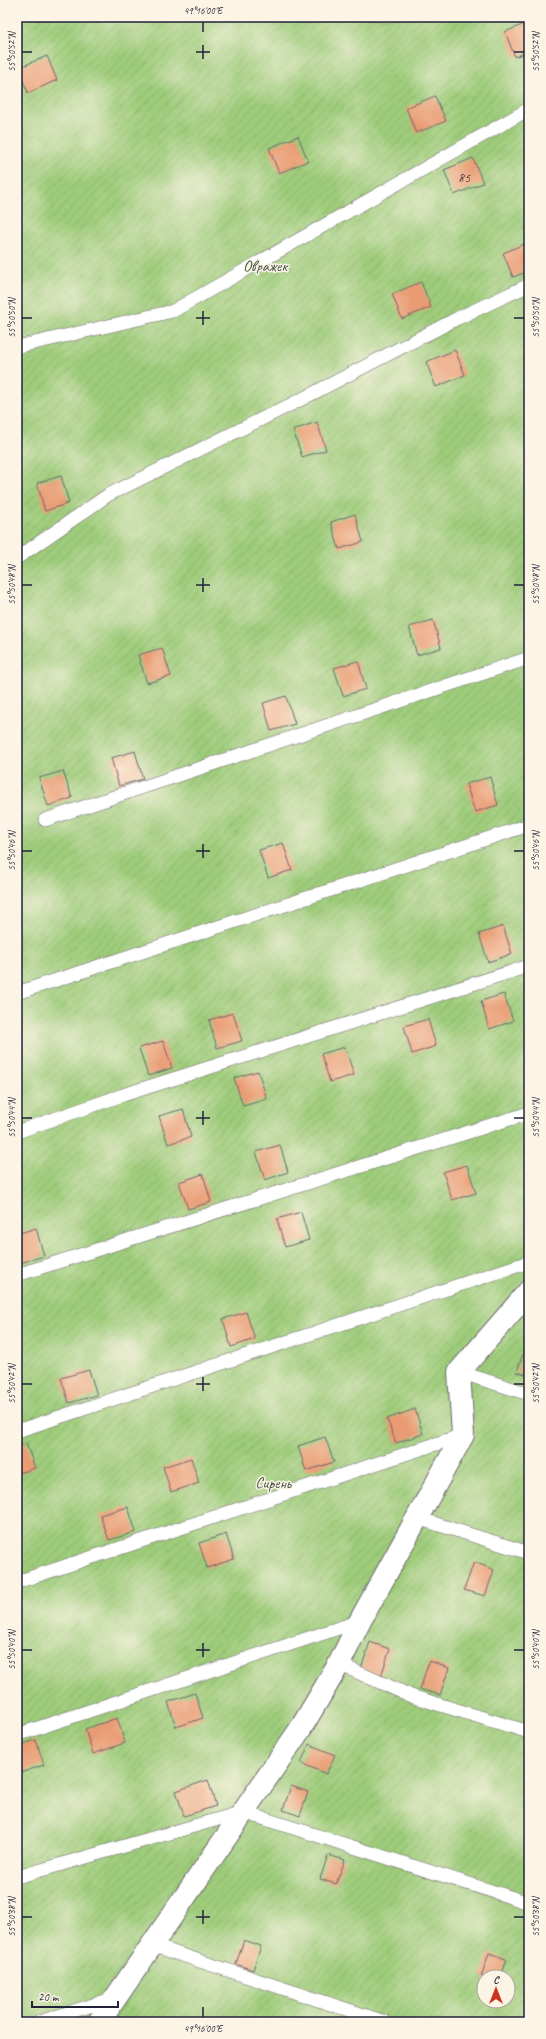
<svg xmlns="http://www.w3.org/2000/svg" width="546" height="2039" font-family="Caveat,sans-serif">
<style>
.garden{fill:url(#garden-furrows);stroke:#60775a;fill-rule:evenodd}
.building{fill:#e99c73}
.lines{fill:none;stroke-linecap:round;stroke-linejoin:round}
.lane-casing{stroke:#6a656b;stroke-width:14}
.street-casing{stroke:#6a656b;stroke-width:24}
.lane{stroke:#fff;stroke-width:13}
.street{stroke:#fff;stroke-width:22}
.ticks{fill:none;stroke:#22223b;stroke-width:1.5}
.labels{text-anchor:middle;stroke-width:3;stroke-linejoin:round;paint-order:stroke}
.number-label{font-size:14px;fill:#544049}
.park-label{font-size:16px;fill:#47554e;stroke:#fcf5e5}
.neatline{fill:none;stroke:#22223b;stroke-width:1.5}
.ticks-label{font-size:10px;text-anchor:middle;fill:#22223b}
</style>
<defs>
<pattern id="garden-furrows" width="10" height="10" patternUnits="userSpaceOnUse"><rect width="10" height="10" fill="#9ecc7a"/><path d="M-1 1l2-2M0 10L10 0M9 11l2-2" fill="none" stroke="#88af6a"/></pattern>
</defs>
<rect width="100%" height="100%" fill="#fcf5e5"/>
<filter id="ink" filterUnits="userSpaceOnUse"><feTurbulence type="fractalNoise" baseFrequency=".025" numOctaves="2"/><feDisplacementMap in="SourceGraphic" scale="8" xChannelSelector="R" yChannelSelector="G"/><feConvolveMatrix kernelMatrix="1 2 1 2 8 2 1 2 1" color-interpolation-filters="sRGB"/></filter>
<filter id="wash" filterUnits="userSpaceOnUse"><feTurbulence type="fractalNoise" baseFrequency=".012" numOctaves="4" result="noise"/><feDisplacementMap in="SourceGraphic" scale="16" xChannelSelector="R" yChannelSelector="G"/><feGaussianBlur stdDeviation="0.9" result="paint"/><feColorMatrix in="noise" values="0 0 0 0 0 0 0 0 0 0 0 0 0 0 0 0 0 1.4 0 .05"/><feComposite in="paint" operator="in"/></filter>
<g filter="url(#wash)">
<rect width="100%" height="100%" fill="#efe2c3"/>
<!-- garden -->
<path class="garden" d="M17,17h512v2005h-512zM484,1977h24v24h-24z"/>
<g id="blocks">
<!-- building -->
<path class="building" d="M529,22v29l-14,6 -10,-25z
M47,56l10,24 -29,13 -10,-25z
M435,96l11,25 -30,12 -10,-25z
M298,136l10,25 -29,12 -10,-25z
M473,158l10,25 -29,12 -10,-25z
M529,242v29l-16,6 -10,-24z
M421,282l10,25 -29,12 -10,-25z
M455,350l10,25 -29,12 -10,-25z
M317,422l9,28 -24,7 -9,-27z
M61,476l8,27 -24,8 -8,-28z
M355,514l8,28 -24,7 -8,-27z
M433,620l8,28 -24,7 -8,-28z
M162,648l9,28 -24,7 -9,-28z
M358,661l8,28 -23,7 -9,-28z
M286,696l9,28 -24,7 -8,-28z
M135,751l8,28 -24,7 -8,-28z
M63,771l9,27 -24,8 -9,-28z
M490,777l8,28 -23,7 -9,-28z
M283,843l9,27 -24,8 -9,-28z
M503,926l9,28 -24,8 -9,-28z
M504,994l9,27 -24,8 -8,-28z
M233,1013l9,28 -25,7 -8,-28z
M428,1019l8,27 -24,8 -8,-28z
M163,1041l9,27 -24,8 -9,-28z
M345,1047l9,28 -24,7 -9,-28z
M258,1071l9,28 -24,7 -9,-28z
M183,1109l8,28 -23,7 -9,-28z
M280,1145l8,27 -23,8 -9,-28z
M467,1165l9,28 -24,7 -9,-28z
M203,1174l8,28 -23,7 -9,-27z
M301,1212l8,28 -24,7 -8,-28z
M36,1228l8,28 -24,7 -3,-10v-19z
M246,1312l9,27 -24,8 -8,-28z
M526,1344l3,1v30l-12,-3z
M89,1370l8,25 -28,8 -8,-25z
M415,1409l8,25 -27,9 -9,-24z
M325,1437l9,25 -28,9 -8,-25z
M26,1443l9,25 -18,6v-28z
M191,1458l8,25 -28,9 -8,-25z
M128,1507l8,25 -27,8 -9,-25z
M226,1534l8,25 -27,9 -8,-25z
M474,1562l20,8 -9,26 -21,-6z
M370,1642l20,7 -9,27 -20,-7z
M429,1661l20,7 -9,27 -20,-6z
M195,1693l8,25 -27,9 -8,-25z
M117,1718l8,25 -32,11 -8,-25z
M36,1740l8,25 -27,9v-28z
M309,1744l26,11 -9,19 -25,-11z
M208,1780l8,26 -32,10 -8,-25z
M291,1786l17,6 -8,24 -17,-6z
M328,1855l17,5 -9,24 -16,-5z
M244,1940l17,6 -8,24 -17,-6z
M489,1953l17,6 -6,18h-19z"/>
</g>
</g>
<g filter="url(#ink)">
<use href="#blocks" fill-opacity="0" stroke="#6a656b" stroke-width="1"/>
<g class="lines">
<!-- lane casing -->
<g class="lane-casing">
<path id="lane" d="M17,347l156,-36 356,-202
M17,558l91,-63 194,-96 156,-81 71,-33
M45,820l484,-162
M17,993l512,-168
M17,1132l106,-37 406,-129
M17,1275l512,-162
M459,1372l70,22
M17,1431l512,-169
M417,1518l112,35
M17,1582l446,-147
M339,1664l72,32 118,36
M17,1735l343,-114
M17,1877l226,-65 286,91
M151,1945l234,77
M39,2022l76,-24"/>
</g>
<!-- street casing -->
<g class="street-casing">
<path id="street" d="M99,2022l202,-294 38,-64 21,-43 103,-186 -4,-63 70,-81"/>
</g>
<!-- lane -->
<use href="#lane" class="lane"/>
<!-- street -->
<use href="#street" class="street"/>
</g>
</g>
<!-- ticks -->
<path class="ticks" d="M203,22v10M203,45v14M22,52h10M196,52h14M514,52h10M203,311v14M22,318h10M196,318h14M514,318h10M203,578v14M22,585h10M196,585h14M514,585h10M203,844v14M22,851h10M196,851h14M514,851h10M203,1111v14M22,1118h10M196,1118h14M514,1118h10M203,1377v14M22,1384h10M196,1384h14M514,1384h10M203,1643v14M22,1650h10M196,1650h14M514,1650h10M203,1910v14M22,1917h10M196,1917h14M514,1917h10M203,2007v10"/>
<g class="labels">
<!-- number labels -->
<g class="number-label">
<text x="464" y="182">85</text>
</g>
<!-- park labels -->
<g class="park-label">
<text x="265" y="271">Овражек</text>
<text x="273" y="1488">Сирень</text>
</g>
</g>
<!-- margin -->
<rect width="546" height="2039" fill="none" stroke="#fcf5e5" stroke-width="44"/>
<!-- north arrow -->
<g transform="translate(496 1989)"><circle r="19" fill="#fcf5e5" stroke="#a5a1a1"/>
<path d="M0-3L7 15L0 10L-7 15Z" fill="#c8321e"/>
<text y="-6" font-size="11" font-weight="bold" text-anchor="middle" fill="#22223b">С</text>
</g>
<!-- scale -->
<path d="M32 2001v6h86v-6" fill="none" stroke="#22223b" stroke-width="2"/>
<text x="38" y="2001" font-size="12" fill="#22223b" stroke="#fcf5e5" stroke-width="3" paint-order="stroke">20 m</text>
<rect x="22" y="22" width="502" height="1995" class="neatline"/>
<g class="ticks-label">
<text x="203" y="14">49°16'00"E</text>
<text transform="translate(11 52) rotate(-90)" y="4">55°50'52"N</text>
<text transform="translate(535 52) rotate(-90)" y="4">55°50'52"N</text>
<text transform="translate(11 318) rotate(-90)" y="4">55°50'50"N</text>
<text transform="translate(535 318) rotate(-90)" y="4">55°50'50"N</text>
<text transform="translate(11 585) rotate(-90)" y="4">55°50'48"N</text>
<text transform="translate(535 585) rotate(-90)" y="4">55°50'48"N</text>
<text transform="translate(11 851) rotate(-90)" y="4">55°50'46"N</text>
<text transform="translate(535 851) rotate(-90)" y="4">55°50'46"N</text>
<text transform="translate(11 1118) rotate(-90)" y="4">55°50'44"N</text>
<text transform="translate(535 1118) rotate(-90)" y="4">55°50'44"N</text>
<text transform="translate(11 1384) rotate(-90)" y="4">55°50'42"N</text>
<text transform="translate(535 1384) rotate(-90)" y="4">55°50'42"N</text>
<text transform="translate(11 1650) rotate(-90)" y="4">55°50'40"N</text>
<text transform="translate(535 1650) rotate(-90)" y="4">55°50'40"N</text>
<text transform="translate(11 1917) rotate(-90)" y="4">55°50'38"N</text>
<text transform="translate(535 1917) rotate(-90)" y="4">55°50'38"N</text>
<text x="203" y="2032">49°16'00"E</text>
</g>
</svg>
